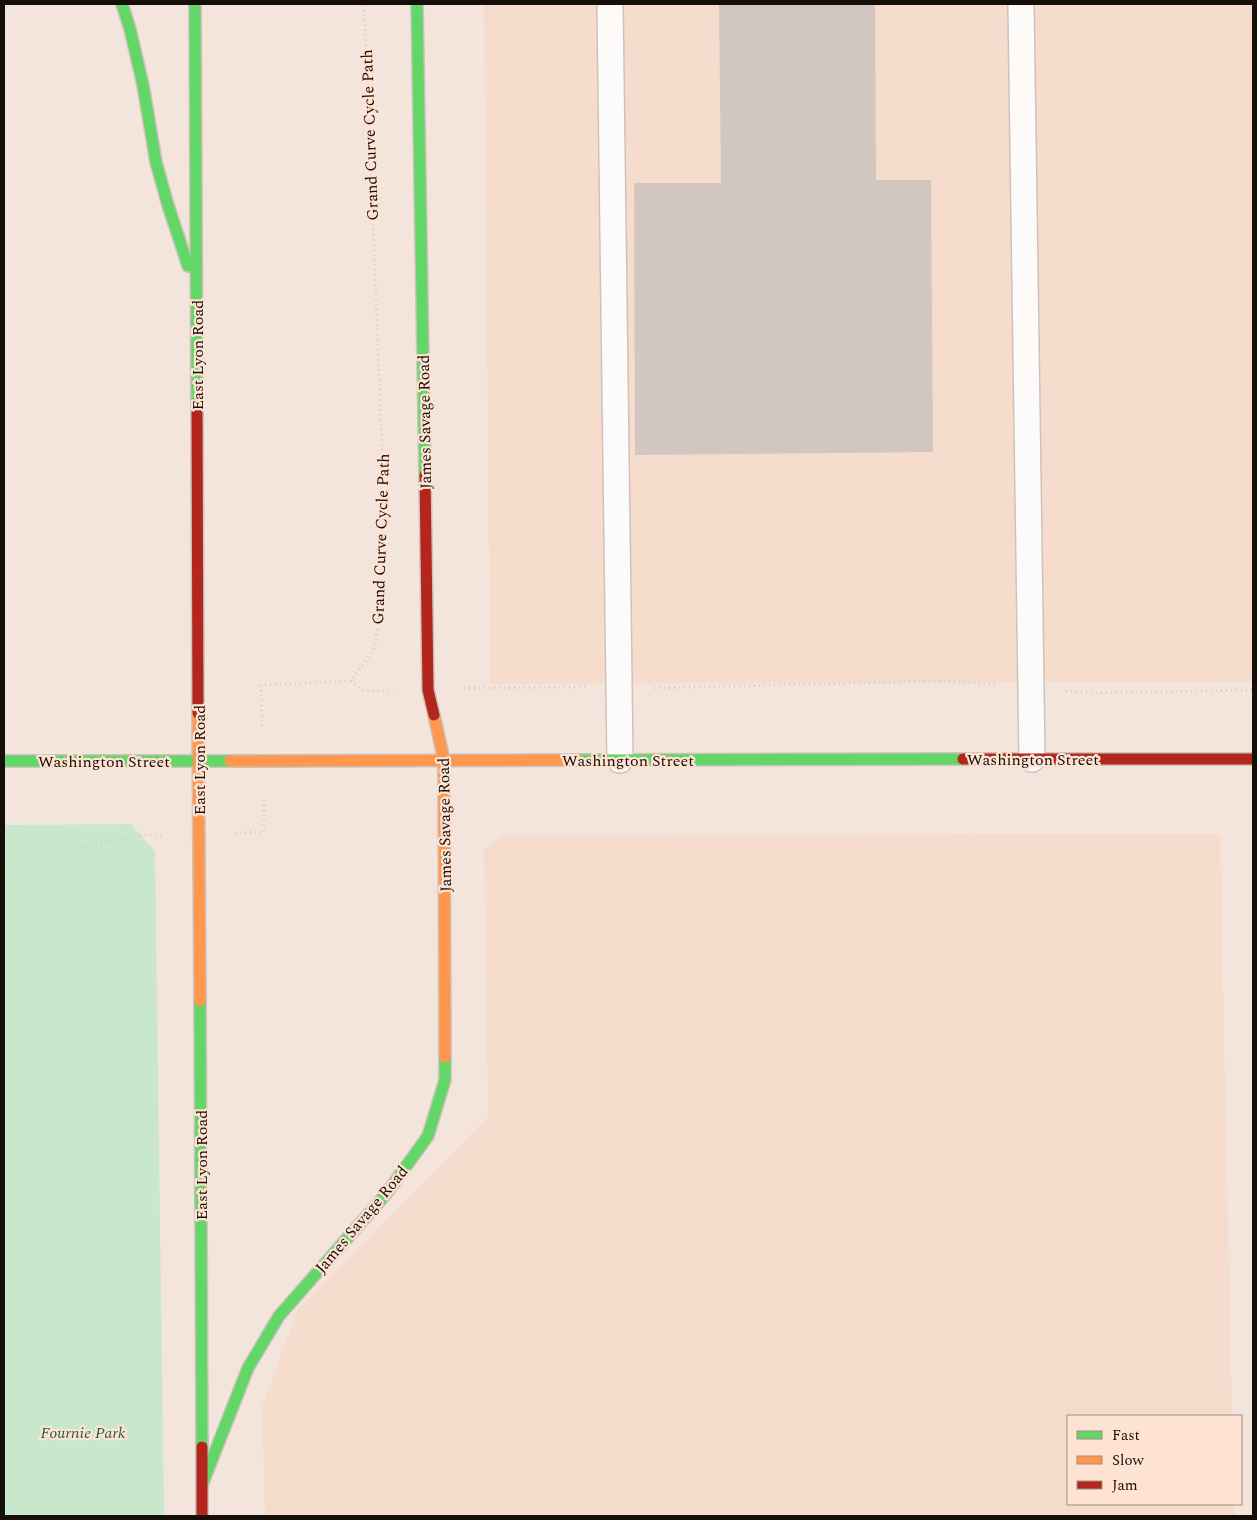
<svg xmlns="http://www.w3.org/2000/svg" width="1257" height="1520" font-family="Spectral,serif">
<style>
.built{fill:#f6dccd}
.green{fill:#c9e7cd}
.building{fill:#d2c6c0}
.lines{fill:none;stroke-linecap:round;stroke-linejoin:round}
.lane-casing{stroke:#cec2bb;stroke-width:28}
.fast-casing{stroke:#cec2bb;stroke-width:14}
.slow-casing{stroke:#cec2bb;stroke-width:14}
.jam-casing{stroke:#cec2bb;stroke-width:14}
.path{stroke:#d1cdcb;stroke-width:3;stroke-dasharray:1 4;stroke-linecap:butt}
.lane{stroke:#fdfbfa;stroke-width:25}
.fast{stroke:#63d668;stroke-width:11}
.slow{stroke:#ff974d;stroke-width:11}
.jam{stroke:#b3261e;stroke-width:11}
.labels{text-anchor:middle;stroke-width:4.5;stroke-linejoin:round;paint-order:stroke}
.street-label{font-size:16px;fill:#160e08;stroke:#fee2d2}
.park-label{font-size:16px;font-style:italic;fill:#236142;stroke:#fee2d2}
</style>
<rect width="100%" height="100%" fill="#f4e5dc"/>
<!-- built -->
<path class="built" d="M484,4h769v678l-763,2z
M1220,834l12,582h-164v88h166l1,12h-970l-3,-109 36,-98 190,-192 -4,-268 18,-13z"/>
<!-- green -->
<path class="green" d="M131,824l24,27 9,665h-160v-691z"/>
<!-- building -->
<path class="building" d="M719,4h156l1,176h55l2,272 -298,3 -1,-272h87z"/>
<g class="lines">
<!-- lane casing -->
<g class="lane-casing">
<path id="lane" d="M610,4l10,756
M1021,4l11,755"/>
</g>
<!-- fast casing -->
<g class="fast-casing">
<path id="fast" d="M122,4l8,25 13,56 13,77 11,40 21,64
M195,4l2,399
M417,4l8,471
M578,760l385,-1
M4,761h226
M200,1001l2,446
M202,1485l46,-117 31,-52 107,-122 42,-58 17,-56v-23"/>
</g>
<!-- slow casing -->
<g class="slow-casing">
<path id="slow" d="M198,713l2,288
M434,715l10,45 1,297
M230,761l348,-1"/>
</g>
<!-- jam casing -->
<g class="jam-casing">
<path id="jam" d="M197,403l1,310
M425,475l3,215 6,25
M963,759h290
M202,1447v69"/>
</g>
<!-- path -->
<path class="path" d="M351,681l13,10h29
M464,688l122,-1
M654,688l291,-7 50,4
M1066,691l27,2 160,-3
M262,726l-1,-41 90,-4 24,-33 6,-50 2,-126 -19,-468
M235,833l29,-1v-35
M4,880l57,-30 82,-15h20"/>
<!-- lane -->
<use href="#lane" class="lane"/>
<!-- fast -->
<use href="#fast" class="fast"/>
<!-- slow -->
<use href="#slow" class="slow"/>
<!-- jam -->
<use href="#jam" class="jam"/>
</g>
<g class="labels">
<!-- street labels -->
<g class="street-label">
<text transform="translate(369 135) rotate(-92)" y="6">Grand Curve Cycle Path</text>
<text transform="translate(197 355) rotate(-90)" y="6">East Lyon Road</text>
<text transform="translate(424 422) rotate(-91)" y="6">James Savage Road</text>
<text transform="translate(380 539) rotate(-88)" y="6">Grand Curve Cycle Path</text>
<text x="1033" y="765">Washington Street</text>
<text transform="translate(199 760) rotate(-90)" y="6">East Lyon Road</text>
<text x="628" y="766">Washington Street</text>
<text x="104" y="767">Washington Street</text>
<text transform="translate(444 825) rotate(-91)" y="6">James Savage Road</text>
<text transform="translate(201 1165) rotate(-90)" y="6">East Lyon Road</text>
<text transform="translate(361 1219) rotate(-50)" y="6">James Savage Road</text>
</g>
<!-- park labels -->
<g class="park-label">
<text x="83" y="1438">Fournie Park</text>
</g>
</g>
<!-- border -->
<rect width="1257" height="1520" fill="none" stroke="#160e08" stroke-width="10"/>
<!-- legend -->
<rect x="1067" y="1415" width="175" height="90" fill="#fee2d2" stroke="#a18d81"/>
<rect x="1077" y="1431" width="25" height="8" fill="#63d668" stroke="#a18d81"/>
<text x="1112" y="1440" font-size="15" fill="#160e08">Fast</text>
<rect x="1077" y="1456" width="25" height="8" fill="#ff974d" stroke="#a18d81"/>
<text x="1112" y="1465" font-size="15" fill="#160e08">Slow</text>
<rect x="1077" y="1481" width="25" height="8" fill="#b3261e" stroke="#a18d81"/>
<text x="1112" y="1490" font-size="15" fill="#160e08">Jam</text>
</svg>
